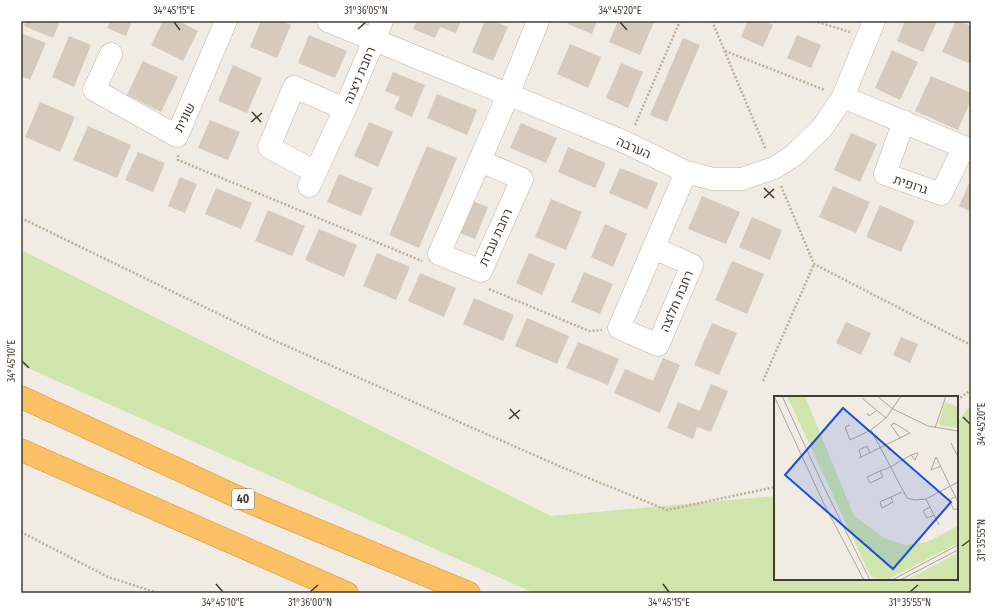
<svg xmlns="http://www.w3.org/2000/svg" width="992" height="614" font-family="'Fira Sans Condensed',Heebo,sans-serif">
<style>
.green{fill:#cfe5ac}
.building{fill:#d5cabc}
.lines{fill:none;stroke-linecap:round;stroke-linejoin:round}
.minor-casing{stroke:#bfb6a9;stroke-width:23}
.highway-casing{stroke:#da9234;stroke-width:23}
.path{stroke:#beae97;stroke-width:2.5;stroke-dasharray:2 2;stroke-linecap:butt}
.minor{stroke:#fff;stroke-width:22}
.highway{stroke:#fbbf64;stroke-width:22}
.ticks{fill:none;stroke:#433c33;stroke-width:1.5}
.labels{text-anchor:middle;stroke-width:3;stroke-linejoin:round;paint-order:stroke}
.shield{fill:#fff;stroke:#7b7670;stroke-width:1}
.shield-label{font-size:12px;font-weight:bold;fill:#433c33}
.street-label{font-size:13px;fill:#433c33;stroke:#fff}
.inset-road{fill:none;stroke:#aba69d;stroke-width:1}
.view{fill:#1d4ed8;fill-opacity:0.15;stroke:#1d4ed8;stroke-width:2}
.inset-edge{fill:none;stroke:#433c33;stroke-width:2}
.neatline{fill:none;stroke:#433c33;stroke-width:1.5}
.ticks-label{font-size:10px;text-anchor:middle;fill:#433c33}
</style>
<rect width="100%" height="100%" fill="#f1ece3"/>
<!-- green -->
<path class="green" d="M21,250l530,266 224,-20v83h182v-158l14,-15v187h-437l-513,-228z"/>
<!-- building -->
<path class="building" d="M26,21h34l-7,17 -29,-12z
M110,21h22l-6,15 -19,-8z
M163,21h16l19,10 -15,30 -32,-16z
M261,21h20l10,4 -14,33 -27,-11z
M417,21h44l-5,12 -16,-6 -5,11 -22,-9z
M485,21h9l14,6 -15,34 -21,-9z
M570,21h27l-5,13 -24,-10z
M618,21l36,1 -14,33 -31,-13z
M748,21h16l9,4 -10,22 -22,-10z
M905,21h32l-14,31 -26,-11z
M956,21h3l12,5v38l-29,-12z
M21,33l25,10 -16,37 -9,-4z
M309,35l38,16 -12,27 -37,-15z
M797,35l24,10 -10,23 -24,-10z
M69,36l22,9 -17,42 -22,-10z
M683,38l17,7 -33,77 -17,-7z
M570,44l31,13 -13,31 -31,-14z
M892,50l26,12 -18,38 -25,-12z
M143,61l35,16 -17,35 -34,-17z
M621,63l22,9 -15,36 -22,-10z
M233,65l29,13 -15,35 -29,-12z
M393,72l32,13 -13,32 -18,-8 6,-12 -15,-6z
M931,76l40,17v7l-13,30 -43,-19z
M437,94l40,16 -10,25 -40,-17z
M40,102l35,15 -15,35 -35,-15z
M210,120l30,12 -12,28 -30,-12z
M369,122l24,10 -15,35 -24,-11z
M521,123l36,15 -11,25 -36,-15z
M88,126l43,19 -14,33 -44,-18z
M851,133l26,11 -17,38 -26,-12z
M427,146l30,12 -38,90 -30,-13z
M568,147l38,16 -11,25 -37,-16z
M138,152l27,11 -12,29 -28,-12z
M620,168l38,15 -11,26 -38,-16z
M339,174l34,14 -12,28 -34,-14z
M180,177l17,7 -12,29 -17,-7z
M971,179v33l-12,-6z
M833,186l37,16 -14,31 -37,-16z
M216,188l36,15 -11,26 -36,-15z
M702,196l38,16 -14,32 -38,-15z
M551,199l31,13 -16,38 -31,-13z
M470,200l18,7 -13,32 -18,-7z
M880,205l35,16 -14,31 -35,-15z
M268,210l37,16 -13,30 -37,-15z
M752,217l30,13 -12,30 -31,-13z
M605,224l22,10 -14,33 -22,-10z
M319,229l38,16 -13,32 -39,-17z
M377,253l33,14 -14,33 -33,-14z
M529,253l26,11 -13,31 -26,-12z
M732,261l32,13 -17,40 -32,-14z
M584,272l29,12 -13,30 -29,-12z
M420,273l36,15 -12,29 -36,-16z
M474,298l40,17 -11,26 -40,-17z
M527,318l42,18 -12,28 -42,-18z
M846,322l25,11 -10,22 -25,-12z
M712,323l25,10 -18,42 -25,-10z
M901,337l17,7 -8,19 -17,-8z
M578,342l41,17 -11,26 -42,-17z
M663,358l17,7 -20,48 -46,-20 11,-24 28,12z
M711,384l17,7 -17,41 -14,-5 -4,12 -26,-11 11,-26 22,9z"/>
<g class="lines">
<!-- minor casing -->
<g class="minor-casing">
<path id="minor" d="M328,21l299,122 59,29 27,7h29l32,-11 19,-12 29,-28 21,-31 31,-76
M111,54l-17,36 83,46 49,-115
M843,97l128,53
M904,121l-19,53 56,20 23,-47
M480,161l42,18 -41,92 -42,-17c34,-77 68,-154 99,-233
M315,172l-46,-25 25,-60 51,22
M309,186l36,-77 37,-88
M654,248l38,17 -34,80 -39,-17 67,-156"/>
</g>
<!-- highway casing -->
<g class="highway-casing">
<path id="highway" d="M21,397l221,102 227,94
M21,450l326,143"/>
</g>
<!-- path -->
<path class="path" d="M712,21l54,129
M814,21l36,11
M725,51l100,39
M635,125l45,-104
M178,155v5l244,101
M781,186l33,78 157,81
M21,218l243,118 295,130 108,44 108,-23
M489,289l100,42 13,-1
M763,381l51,-117
M957,400l14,-10
M21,532l87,45 50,16"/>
<!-- minor -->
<use href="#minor" class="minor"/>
<!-- highway -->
<use href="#highway" class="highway"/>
</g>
<!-- ticks -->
<path class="ticks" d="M174,22l6,8M620,22l7,8M358,29l8,-7M252,112l9,10M251,122l11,-9M764,188l10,10M764,198l10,-9M22,361l7,7M510,409l9,10M963,417l7,7M509,419l11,-9M962,546l8,-6M216,584l7,8M663,584l6,8M310,592l8,-7M910,592l8,-7"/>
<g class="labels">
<!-- shield labels -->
<rect class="shield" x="232" y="489" width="22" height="20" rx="3"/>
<g class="shield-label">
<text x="243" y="503">40</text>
</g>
<!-- street labels -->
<g class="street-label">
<text transform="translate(359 75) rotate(-67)" y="5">רחבת ניצנה</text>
<text transform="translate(184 117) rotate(-63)" y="5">שונית</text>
<text transform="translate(634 147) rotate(24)" y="5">הערבה</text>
<text transform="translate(911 184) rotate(19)" y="5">גרופית</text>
<text transform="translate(495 237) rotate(-65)" y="5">רחבת עבדת</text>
<text transform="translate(676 301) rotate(-67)" y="5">רחבת חלוצה</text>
</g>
</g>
<!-- overview -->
<g transform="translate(774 396)">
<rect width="184" height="184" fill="#f1ece3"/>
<path d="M13,0h18l49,120 30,22 21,7 22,-3 31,-16v17l-69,36 -16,-1 -4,-5zM171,6l13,5v21l-17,-2 -2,-3zM184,157v27l-48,-2z" fill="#cfe5ac"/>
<path class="inset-road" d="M0,0l50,108 40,76M8,0l41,89 47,95M103,0l16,13 35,17 30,5M88,2l24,20M93,17l2,3 7,-5M76,29l-5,2 5,13 21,-10 15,-12 15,-22M161,32l11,-32M97,34l36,68 8,2 11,-1 32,-17M126,42l-9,-13 3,-2 16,10M177,47l7,14M87,61l-2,-7 8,-4 3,7M162,61l22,45M162,61l-5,13 10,-4M85,62l51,-25M106,75l3,6 -13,6 -3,-6 13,-6 10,-4 21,-12 6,-2h1l-3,7 -4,-5M117,101l2,5 -11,6 -2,-6 22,-10M181,101l-6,3 5,10 4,-2M152,103l13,26M156,111l-7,4 4,7 7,-3M118,184l66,-35M126,184l58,-30"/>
<path class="view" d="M69,12l108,94 -58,67 -108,-94z"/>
<rect width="184" height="184" class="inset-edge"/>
</g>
<!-- border -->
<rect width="992" height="614" fill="none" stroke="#ffffff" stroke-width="44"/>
<rect x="22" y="22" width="948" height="570" class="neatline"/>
<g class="ticks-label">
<text x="174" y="14">34°45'15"E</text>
<text x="366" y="14">31°36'05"N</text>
<text x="620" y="14">34°45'20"E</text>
<text transform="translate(11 361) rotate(-90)" y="4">34°45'10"E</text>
<text transform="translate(981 424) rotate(-90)" y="4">34°45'20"E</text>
<text transform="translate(981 540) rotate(-90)" y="4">31°35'55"N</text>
<text x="223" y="606">34°45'10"E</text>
<text x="310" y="606">31°36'00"N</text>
<text x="669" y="606">34°45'15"E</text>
<text x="910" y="606">31°35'55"N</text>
</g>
</svg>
